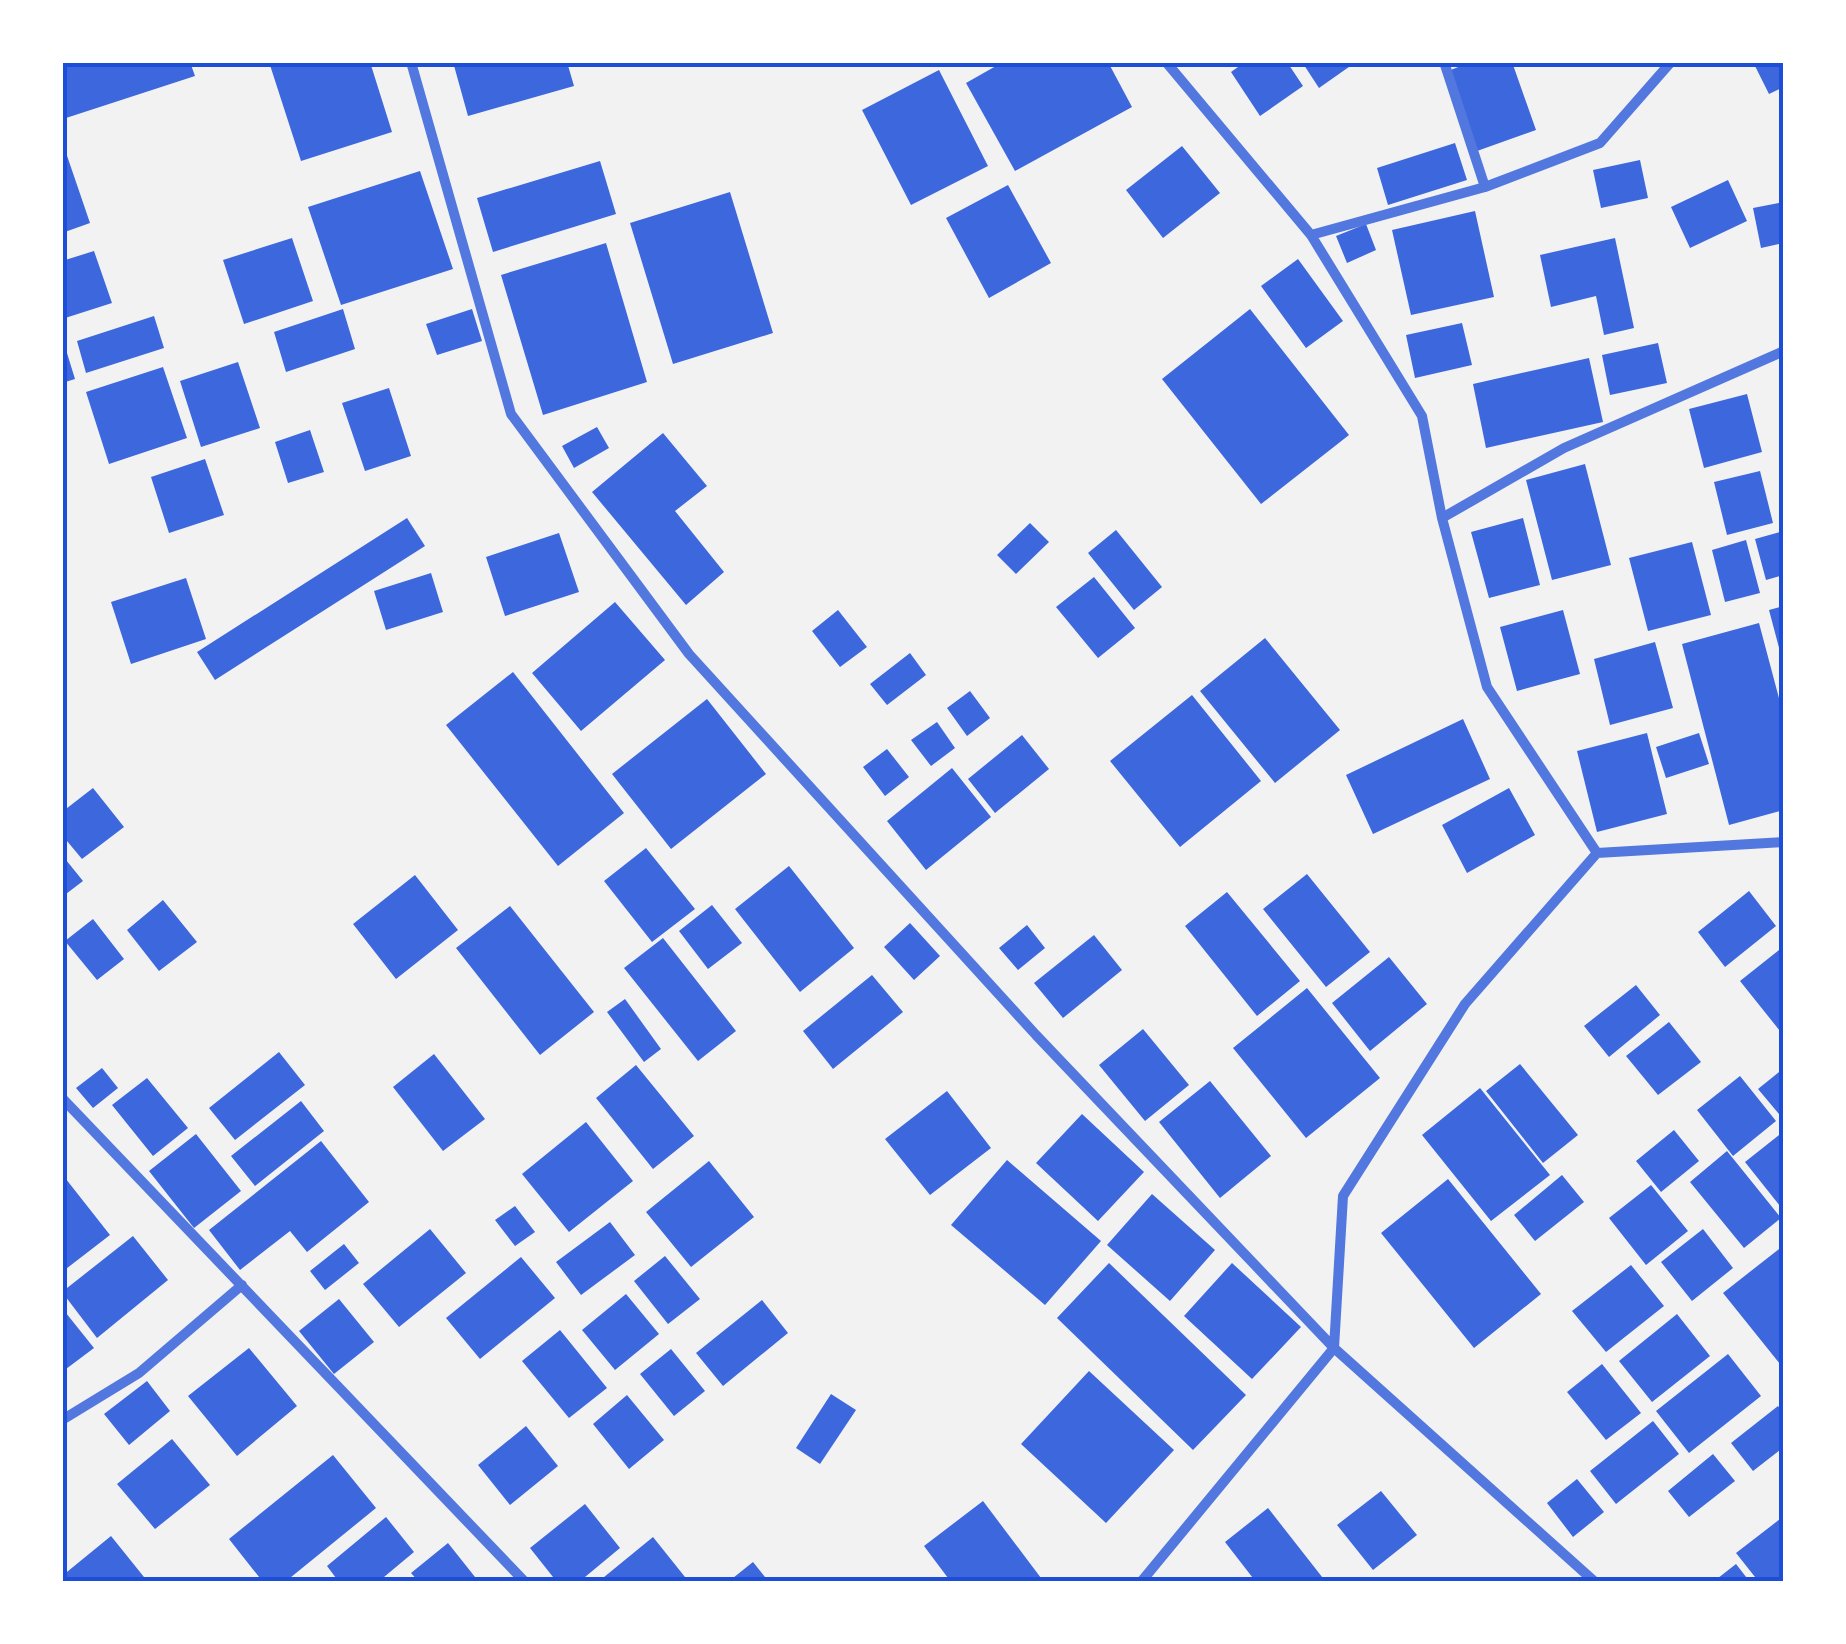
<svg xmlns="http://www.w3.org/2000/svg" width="1846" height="1644" font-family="'Archivo Narrow',sans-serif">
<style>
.building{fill:#3d67dc}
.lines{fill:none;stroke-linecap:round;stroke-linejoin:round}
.minor{stroke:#5277de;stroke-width:10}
.neatline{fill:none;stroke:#1d4ed8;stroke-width:4}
</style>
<rect width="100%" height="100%" fill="#f2f2f2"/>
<!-- building -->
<path class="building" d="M62,62h128l5,14 -129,42z
M269,62h101l22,70 -91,29z
M453,62h114l7,24 -106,30z
M1003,62h105l24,45 -117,64 -49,-88z
M1245,62h42l16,24 -43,30 -29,-44z
M1302,62h54l-37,26z
M1471,62h41l24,68 -59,21 -29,-80z
M1753,62h31v25l-15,7z
M939,70l49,96 -77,39 -49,-95z
M62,141l28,82 -28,10z
M1455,143l12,37 -79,25 -11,-37z
M1182,146l38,47 -57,45 -37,-48z
M1640,160l8,38 -47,10 -8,-38z
M600,161l16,53 -123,38 -16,-54z
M420,171l33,98 -112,36 -33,-98z
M1728,180l19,41 -57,27 -19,-41z
M1008,185l43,78 -62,35 -43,-80z
M730,192l43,141 -100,31 -43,-141z
M1784,202v41l-23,5 -8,-40z
M1475,211l19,86 -83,18 -19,-85z
M1366,224l10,26 -29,13 -11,-27z
M292,238l21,63 -69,23 -21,-64z
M1615,238l19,90 -30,7 -8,-39 -45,11 -11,-52z
M606,243l41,139 -104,33 -42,-140z
M94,251l18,52 -50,16v-58z
M1298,259l45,62 -37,27 -45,-62z
M343,309l12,40 -69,23 -12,-40z
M472,309l10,32 -45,14 -11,-31z
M1250,309l99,126 -88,69 -99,-125z
M154,316l10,32 -78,25 -9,-32z
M1462,323l10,42 -57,13 -9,-43z
M1658,343l9,40 -57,12 -8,-40z
M67,353l8,26 -13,4v-29z
M1589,358l14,64 -117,26 -13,-64z
M238,362l22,66 -59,19 -21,-66z
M163,367l24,71 -78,26 -23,-72z
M389,388l22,68 -46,15 -23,-68z
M1747,394l15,58 -58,16 -15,-59z
M597,427l12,21 -35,20 -12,-22z
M310,430l14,42 -36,11 -13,-41z
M663,433l44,53 -32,25 49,61 -38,33 -94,-113z
M205,459l19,56 -55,18 -18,-56z
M1585,464l26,101 -59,15 -26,-100z
M1760,471l13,52 -46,12 -13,-53z
M407,518l18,28 -210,134 -18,-28z
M1523,518l17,67 -51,13 -18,-66z
M1030,523l19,19 -33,32 -19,-19z
M1116,530l46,57 -28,23 -46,-57z
M1784,531v44l-18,5 -11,-41z
M559,533l20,59 -74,24 -19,-59z
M1746,540l14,53 -35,9 -13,-52z
M1692,542l19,73 -63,16 -19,-73z
M431,573l12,39 -57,18 -12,-39z
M1094,577l41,51 -37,30 -42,-51z
M186,578l20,61 -75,25 -20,-62z
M615,602l50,58 -84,71 -49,-58z
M1784,606v52l-2,1 -13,-49z
M838,610l29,37 -27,20 -28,-36z
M1563,610l17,64 -63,17 -17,-64z
M1759,623l25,94v93l-55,15 -47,-181z
M1265,638l75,92 -65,53 -75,-92z
M1655,642l18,66 -63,17 -16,-66z
M910,653l16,22 -39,30 -17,-21z
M513,672l111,141 -66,53 -112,-141z
M970,691l20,27 -23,18 -20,-28z
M1192,695l69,86 -81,66 -70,-86z
M707,699l59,75 -95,75 -59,-75z
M1463,719l27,60 -117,55 -27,-59z
M937,722l18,26 -24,18 -20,-26z
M1647,733l20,81 -70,18 -20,-81z
M1699,733l10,31 -43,14 -10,-31z
M1022,735l27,34 -54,44 -27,-34z
M887,749l22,28 -24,19 -22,-29z
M952,768l39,49 -65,53 -39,-49z
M93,788l31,39 -42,32 -20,-24v-23z
M1509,788l26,47 -68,38 -25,-48z
M646,848l49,61 -43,33 -48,-61z
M62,855l21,26 -21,16z
M789,866l65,82 -54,44 -65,-83z
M1307,874l63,78 -44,35 -63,-78z
M415,875l43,55 -62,49 -43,-55z
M1749,891l27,35 -51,41 -27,-35z
M1227,892l73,89 -43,35 -72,-90z
M163,900l34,42 -38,29 -32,-41z
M712,905l30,38 -34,26 -29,-38z
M510,906l84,106 -54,43 -84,-107z
M93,919l31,40 -27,21 -32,-39z
M910,923l30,33 -26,24 -30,-33z
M1027,925l18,23 -27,22 -19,-22z
M1094,935l28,35 -59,48 -29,-35z
M663,938l73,93 -38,30 -74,-93z
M1784,946v90l-44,-55z
M1389,957l38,47 -57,47 -38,-48z
M872,975l31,37 -70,57 -30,-38z
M1636,985l24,30 -51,42 -25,-31z
M1307,988l73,90 -74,60 -73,-90z
M625,999l36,50 -17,13 -37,-50z
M1669,1022l32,40 -43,33 -32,-39z
M1143,1029l46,56 -44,36 -46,-56z
M279,1052l26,33 -70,55 -26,-32z
M434,1054l51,65 -42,32 -50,-64z
M1520,1064l58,71 -35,28 -57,-72z
M636,1065l58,71 -41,33 -57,-71z
M102,1068l16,20 -25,20 -17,-20z
M1784,1068v52l-26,-31z
M1740,1076l36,45 -43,35 -36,-46z
M147,1078l41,50 -35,28 -41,-51z
M1210,1081l61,75 -51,42 -61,-76z
M1480,1088l70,87 -59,46 -69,-86z
M947,1091l44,57 -61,47 -45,-56z
M301,1101l23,30 -69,55 -24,-30z
M1082,1114l62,58 -46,49 -62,-58z
M586,1122l47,59 -64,51 -47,-58z
M1674,1130l25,31 -38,31 -25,-31z
M1784,1131v72l-4,3 -35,-44z
M196,1134l45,57 -47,37 -45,-57z
M321,1141l48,61 -62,50 -17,-21 -50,39 -31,-40z
M1727,1151l54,67 -37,30 -54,-66z
M1007,1160l94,81 -56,64 -94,-80z
M709,1161l45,56 -63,50 -45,-55z
M62,1174l48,61 -48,37z
M1562,1175l22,27 -49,39 -21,-26z
M1448,1179l93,115 -67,54 -93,-115z
M1651,1185l37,46 -42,34 -37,-47z
M1152,1194l63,56 -45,51 -63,-56z
M515,1206l20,26 -20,14 -20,-26z
M610,1222l25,33 -54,40 -25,-33z
M430,1229l36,44 -67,54 -36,-43z
M1703,1229l30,39 -41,33 -31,-39z
M133,1236l35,44 -71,58 -35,-46z
M344,1244l15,19 -34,27 -15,-19z
M1784,1245v124l-61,-76z
M665,1256l35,43 -32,25 -34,-43z
M521,1257l34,41 -75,61 -34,-41z
M1109,1263l137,132 -53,55 -136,-132z
M1232,1263l69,64 -49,52 -68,-63z
M1631,1265l33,41 -58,46 -34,-41z
M626,1294l33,40 -44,36 -33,-40z
M339,1299l35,43 -40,32 -35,-43z
M762,1300l26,33 -65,53 -27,-33z
M62,1308l32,40 -32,24z
M1677,1314l33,42 -58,46 -33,-41z
M560,1330l47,58 -38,30 -47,-57z
M249,1348l48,58 -60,50 -49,-60z
M671,1349l34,42 -31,25 -34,-42z
M1728,1354l33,42 -72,57 -33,-42z
M1602,1364l39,49 -35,27 -39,-48z
M1089,1371l85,79 -68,73 -85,-79z
M147,1381l23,30 -41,34 -25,-31z
M831,1394l25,16 -36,54 -24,-16z
M627,1395l37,45 -35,29 -36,-45z
M1778,1406l6,7v34l-31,24 -22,-28z
M1653,1421l26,33 -63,50 -26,-33z
M526,1426l32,40 -48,39 -32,-40z
M172,1439l38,46 -55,44 -38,-45z
M1713,1454l22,27 -46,36 -21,-26z
M333,1455l43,53 -91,74h-22l-34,-43z
M1577,1479l27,33 -31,25 -26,-34z
M1381,1491l36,44 -44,35 -36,-45z
M983,1501l61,81h-93l-27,-36z
M585,1504l35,44 -41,34h-22l-27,-34z
M1268,1508l58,74h-70l-31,-40z
M1784,1516v66h-25l-23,-29z
M386,1517l28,35 -36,30h-39l-12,-16z
M111,1536l37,46h-86v-6z
M653,1537l36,45h-91z
M448,1543l31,39h-60l-8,-9z
M753,1562l16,20h-41z
M1736,1564l14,18h-37z"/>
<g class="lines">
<!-- minor -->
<path class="minor" d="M411,62l100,352 178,240 347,381 298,313 261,234
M1485,187l115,-44 71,-81
M1311,235l174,-48 -41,-125
M1442,518l122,-70 220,-97
M1597,853l187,-11
M62,1098l463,484
M62,1420l77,-47 103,-88
M1141,1582l193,-234 9,-152 122,-192 132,-151 -110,-166 -45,-169 -20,-102 -111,-181 -145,-173"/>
</g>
<!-- border -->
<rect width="1846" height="1644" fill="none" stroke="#ffffff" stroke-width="130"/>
<rect x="65" y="65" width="1716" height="1514" class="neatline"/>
</svg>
